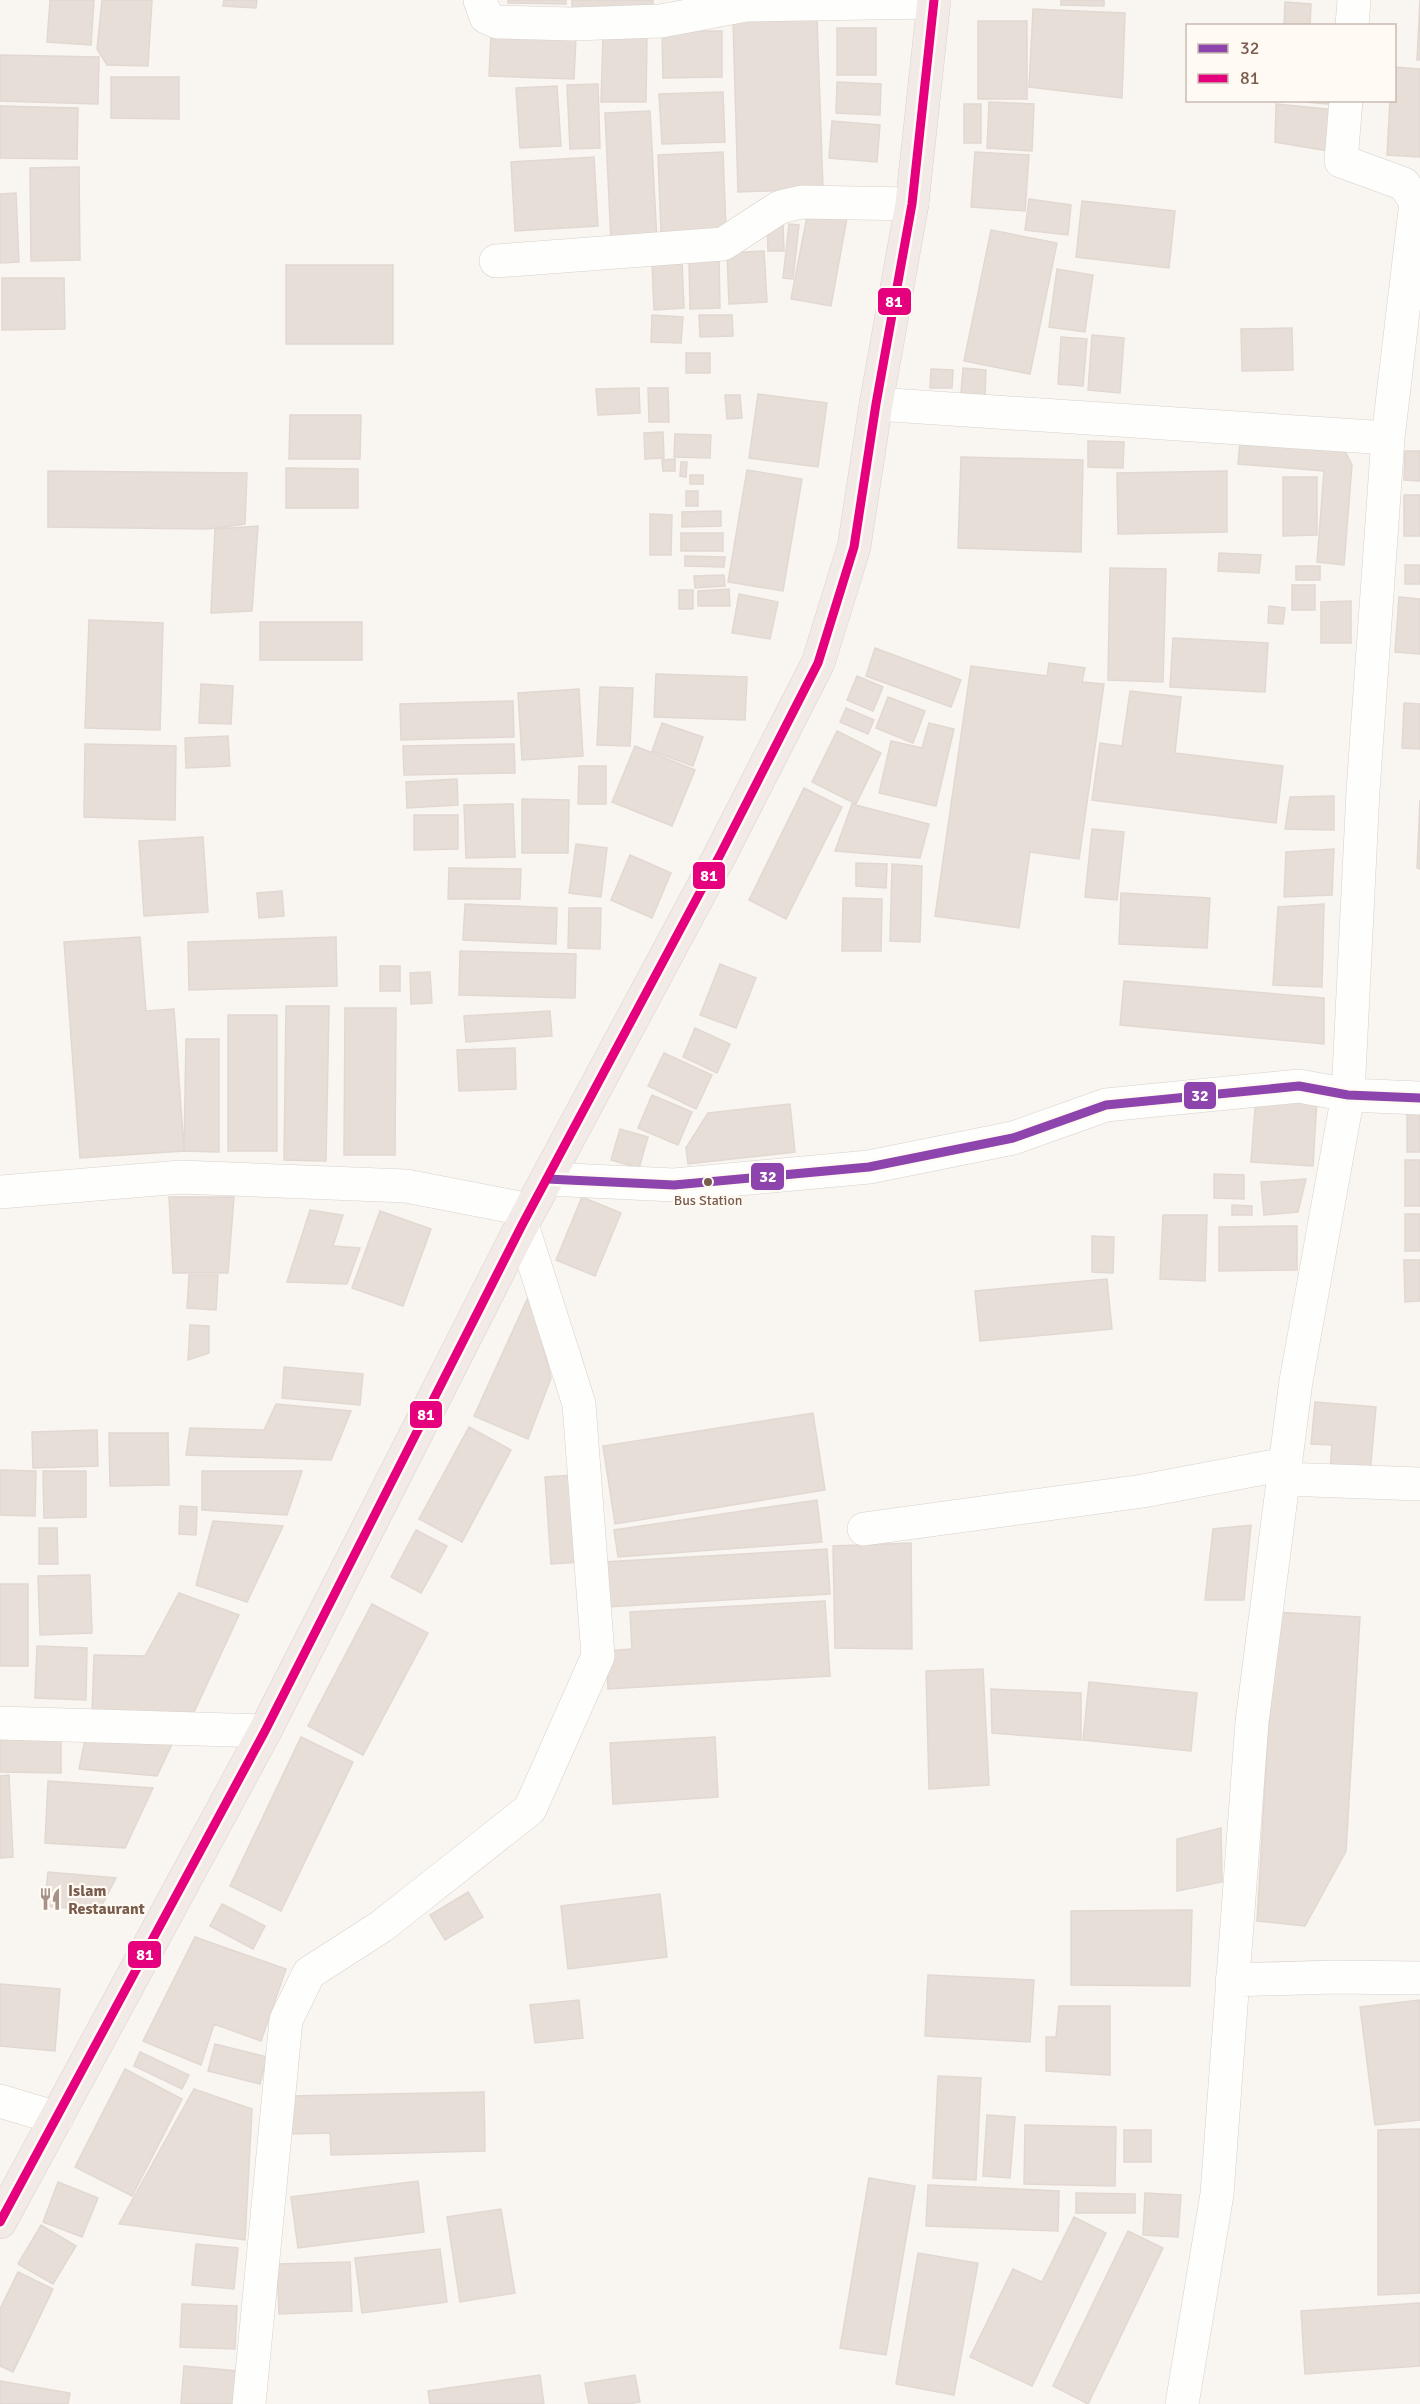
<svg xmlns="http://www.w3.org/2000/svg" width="1420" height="2404" font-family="Signika,sans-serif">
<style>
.building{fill:#e6ded7;stroke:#e2d8d2;stroke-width:1.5}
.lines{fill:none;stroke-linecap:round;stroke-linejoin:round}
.street-casing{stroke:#d7d1cb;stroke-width:34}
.highway-casing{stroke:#dad1cc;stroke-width:34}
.street{stroke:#fefefd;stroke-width:33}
.highway{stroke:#f2eae7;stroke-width:33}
.bus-1-casing{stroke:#fffaf3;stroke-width:14}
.bus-2-casing{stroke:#fffaf3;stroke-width:14}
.bus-1{stroke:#8e44ad;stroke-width:9}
.bus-2{stroke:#e5007d;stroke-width:9}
.bus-dot{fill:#7a5c4d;stroke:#fffaf3;stroke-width:2}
.labels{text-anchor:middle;stroke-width:4.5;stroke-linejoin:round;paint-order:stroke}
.bus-label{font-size:14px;fill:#7a5c4d;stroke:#fffaf3}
.poi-label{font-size:16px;font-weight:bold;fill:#7a5c4d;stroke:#fffaf3;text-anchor:start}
.line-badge{stroke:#fffaf3;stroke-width:2}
.badge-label{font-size:16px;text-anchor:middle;font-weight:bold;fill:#fff}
</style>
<rect width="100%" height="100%" fill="#f9f5f0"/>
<!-- building -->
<path class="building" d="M50,0h44l-3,45 -44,-3z
M102,0h50l-4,66 -41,-1 -10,-16z
M224,0h33l-1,8 -33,-2z
M508,0h58v4l-58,-1z
M572,0h81v19h-81z
M1061,0h43v6l-43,-1z
M1420,0v60h-3z
M1285,2l26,2 -1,22h-26z
M1033,9l92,4 -3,85 -93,-11z
M817,18l6,171 -85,3 -5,-171z
M978,21h49v78h-49z
M837,28h39v47h-39z
M662,31h60v46l-59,1z
M491,34l85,3 -2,42 -85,-3z
M603,35l44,2 -1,65h-45z
M0,55l99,2 -1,47 -98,-3z
M1394,67l26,2v88l-33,-2 3,-55h4z
M111,77h68v42l-68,-1z
M837,82l44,2 -1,31 -44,-2z
M598,84l2,64 -30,1 -3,-64z
M557,86l4,60 -41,2 -4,-60z
M723,92l2,50 -63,2 -3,-50z
M1284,100h53v5z
M989,102l45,2 -2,47 -45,-3z
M964,104h17v39h-17z
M1276,104l61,6 -2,42 -60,-10z
M0,106l78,2 -1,51 -77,-1z
M650,111l7,129 -46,2 -6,-129z
M832,121l48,4 -3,37 -48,-4z
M723,152l3,77 -65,3 -3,-77z
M975,152l54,3 -4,56 -54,-4z
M594,157l4,69 -83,5 -4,-69z
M79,167l1,93 -49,1 -1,-93z
M16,193l3,69 -19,1v-69z
M1029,199l42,6 -3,30 -43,-5z
M1082,201l93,10 -6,57 -93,-11z
M808,211l39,7 -16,88 -40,-7z
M767,224h16l1,27h-16z
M789,224l10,1 -6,54 -10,-1z
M991,230l66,13 -27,131 -66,-13z
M764,251l3,51 -38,2 -2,-51z
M719,257l1,51 -30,1 -1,-51z
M682,261l2,47 -30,2 -2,-48z
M286,265h107v79h-107z
M1057,269l36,6 -8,57 -36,-5z
M2,278h62l1,51 -63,1z
M652,315l31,2 -2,26 -30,-1z
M699,315h33l1,21 -33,1z
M1292,328l1,42 -51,1 -1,-42z
M1092,335l32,3 -4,55 -32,-3z
M1061,337l26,2 -4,47 -25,-2z
M686,353h24v20h-24z
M963,368l23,2 -1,25 -24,-2z
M931,369l22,1 -1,18h-22z
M639,388l1,25 -42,2 -2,-26z
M648,388h20l1,34h-20z
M758,394l69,9 -9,64 -69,-9z
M725,395h15l2,23 -15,1z
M290,415h71l-1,44h-71z
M663,432l1,26 -19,1 -1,-26z
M675,434l36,1 -1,23 -36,-1z
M1088,441l36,1 -1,26 -35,-1z
M1240,442l105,9 7,14 -8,100 -27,-3 7,-91 -86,-7z
M1405,451h15v30l-16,-1z
M961,457l122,3 -2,92 -123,-4z
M675,459v12h-12l-1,-11z
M681,462h6l-1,15 -6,-1z
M286,468l72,1v39h-72z
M747,470l55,9 -19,112 -55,-9z
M48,471l199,2 -2,51 -37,5 -160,-2z
M1227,471v61l-109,2 -1,-61z
M690,475h13v9h-13z
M1283,477h34v58l-34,1z
M686,491h12v15h-12z
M1404,495h16v41h-16z
M721,511v15l-39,1v-15z
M650,514l22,1 -1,40h-21z
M258,526l-6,85 -41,2 4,-84z
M681,533h42v18h-42z
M1219,553l42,2 -2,18 -41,-2z
M685,556l40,1 -1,10 -39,-1z
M1405,565h15v19h-15z
M1296,566h24v14h-24z
M1110,568l56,1 -3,113 -55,-2z
M724,575l1,11 -30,2 -1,-12z
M1292,585h23v25h-23z
M729,589l1,17h-32v-15z
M679,590h14v19h-14z
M739,594l39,8 -8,37 -38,-6z
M1399,597l21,2v55l-25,-2z
M1351,601v42h-30v-41z
M1269,606l16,2 -2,16 -15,-1z
M89,620l74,3 -3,107 -75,-2z
M260,622h102v38h-102z
M1173,638l95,5 -3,49 -95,-5z
M875,648l86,32 -10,27 -85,-31z
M1049,663l36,5 -3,14 22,2 -25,175 -49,-7 -11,76 -84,-12 36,-250 76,10z
M656,674l91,3 -2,43 -91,-3z
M857,676l26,11 -10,24 -26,-11z
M201,684l32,2 -2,38 -32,-1z
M600,687l33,1 -3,58 -33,-1z
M579,689l4,67 -61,4 -4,-67z
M1130,691l51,6 -6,56 108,13 -7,57 -184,-23 8,-57 22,3z
M888,697l37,14 -12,32 -37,-15z
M513,701l1,36 -113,3 -1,-36z
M1404,703l16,1v45l-18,-1z
M846,708l28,12 -6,14 -28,-12z
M662,723l41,14 -10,29 -41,-15z
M929,723l25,6 -18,77 -57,-13 12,-52 31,7z
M837,731l44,22 -25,51 -44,-22z
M228,736l2,30 -44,2 -1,-30z
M85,744l91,2 -1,74 -91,-3z
M514,744l1,29 -111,2 -1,-29z
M635,746l60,24 -23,56 -60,-24z
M579,766h27v38h-28z
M457,779l1,26 -51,3 -1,-26z
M804,788l38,19 -56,112 -37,-19z
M1334,796v34l-49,-1 5,-32z
M522,799l47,1 -1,53h-46z
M1420,800v69l-3,-1z
M513,804l2,53 -49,1 -2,-53z
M852,804l77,20 -9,34 -85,-7z
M414,815h44v34l-44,1z
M1092,829l32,3 -7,68 -32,-3z
M203,837l5,75 -64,4 -5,-75z
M576,844l31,4 -6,49 -32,-4z
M1334,849l-2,46 -48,2 2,-45z
M630,855l41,18 -19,45 -41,-18z
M856,863l31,1 -1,24 -30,-2z
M892,864l30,2 -2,76 -30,-1z
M449,868l72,1 -1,30h-72z
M282,891l2,25 -25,2 -2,-25z
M1121,893l89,5 -3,50 -88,-4z
M843,898l39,1 -1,52h-39z
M465,904l92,4 -1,36 -93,-4z
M1324,904l-2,83 -49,-2 5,-78z
M569,908h32l-1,41 -32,-1z
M140,937l6,74 28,-2 10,142 -104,7 -16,-216z
M336,937l1,49 -148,4 -1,-48z
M460,951l116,3 -1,44 -116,-3z
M720,964l36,14 -20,50 -36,-13z
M380,966h20v25h-20z
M430,972l2,31 -21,1 -1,-31z
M1124,981l200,17v46l-204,-19z
M286,1006h43l-3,155 -42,-1z
M345,1008h51l-1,147h-51z
M550,1011l2,25 -86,6 -2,-26z
M228,1015h49v136h-49z
M695,1028l35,16 -13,29 -34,-16z
M186,1039h33v113l-35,-1z
M515,1048l1,41 -57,2 -2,-41z
M664,1053l48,22 -16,34 -48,-23z
M652,1095l40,17 -14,33 -40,-17z
M1256,1095l61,4 -4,67 -62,-4z
M790,1104l5,48 -107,12 -2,-16 22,-35z
M1407,1111h13v41h-13z
M620,1129l28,8 -9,31 -28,-8z
M1405,1160h15v46h-15z
M1214,1174l30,1v24l-30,-1z
M1306,1179l-8,33 -34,3 -3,-33z
M169,1197h65l-6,76h-55z
M582,1197l39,16 -26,63 -39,-16z
M1232,1205l20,1v9h-20z
M310,1210l33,5 -10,31 27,2 -13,36 -60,-2z
M380,1211l51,18 -28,77 -51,-18z
M1405,1214h15v37h-15z
M1163,1215h44l-2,66 -45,-2z
M1297,1226v44l-78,1v-44z
M1092,1236l22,1 -1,36 -21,-1z
M1404,1260h16v41l-15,1z
M189,1275h29l-2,35 -29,-2z
M1107,1279l5,50 -132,12 -5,-50z
M530,1293l21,85 -23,61 -54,-23z
M190,1325l19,1v27l-21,7z
M284,1367l79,7 -3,31 -78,-7z
M1315,1402l61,5 -6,67 -40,-3 2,-26 -21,-1z
M276,1404l75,7 -20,49 -145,-5 4,-27 74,2z
M813,1413l12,77 -210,34 -12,-78z
M469,1427l42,23 -49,92 -43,-23z
M97,1430l1,36 -65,2 -1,-36z
M109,1433h59l1,52 -59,1z
M0,1470l36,1 -1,45 -35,-1z
M43,1471h43v46l-42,1z
M202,1471h100l-15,44 -85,-5z
M574,1475l6,87 -29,2 -6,-87z
M817,1500l5,42 -204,15 -4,-27z
M180,1506l17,1 -1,28 -17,-1z
M213,1521l70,5 -36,76 -51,-17z
M1251,1525l-7,75h-39l8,-71z
M39,1528h18l1,36h-19z
M416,1530l31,16 -26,47 -30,-16z
M911,1543l1,106 -77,-1 -2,-102z
M827,1549l3,45 -224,13 -3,-45z
M90,1575l2,58 -52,2 -2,-59z
M0,1584h28v82h-28z
M179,1593l60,22 -50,108 -97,-8 2,-60 51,1z
M825,1601l5,75 -222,13 -2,-38 26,-2 -2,-37z
M372,1604l56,29 -65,122 -55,-29z
M1275,1612l85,5 -14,234 -41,75 -48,-5z
M37,1646l50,2 -1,52 -51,-2z
M983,1669l6,116 -60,4 -3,-118z
M1089,1682l108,11 -6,58 -108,-11z
M991,1689l90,4v47l-89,-7z
M86,1735l88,5 -17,36 -78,-7z
M0,1737h61v36l-61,-1z
M301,1737l52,25 -72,149 -51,-25z
M715,1737l3,60 -105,7 -3,-61z
M9,1775l4,82 -13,1v-82z
M48,1781l105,7 -28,60 -80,-5z
M1221,1828l1,54 -45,9v-52z
M48,1872l68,6 -17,33 -55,-5z
M468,1892l15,25 -38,23 -15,-25z
M660,1894l7,63 -99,12 -7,-63z
M222,1904l43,22 -12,23 -43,-23z
M1192,1910l-2,76 -119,-1v-74z
M195,1937l91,32 -25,72 -47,-17 -13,41 -58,-24z
M928,1975l106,5 -4,62 -105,-6z
M0,1984l60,5 -5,62 -55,-5z
M579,2000l4,38 -48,5 -5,-38z
M1420,2000v120l-45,5 -15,-118z
M1059,2006h51v69l-64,-4v-34h10z
M215,2044l52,13 -7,27 -52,-13z
M140,2052l49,23 -7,14 -48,-23z
M125,2069l57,30 -50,97 -57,-29z
M938,2076l43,2 -5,102 -43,-2z
M194,2089l58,20 -7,131 -126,-16z
M484,2092l1,59 -154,4 -1,-22 -39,1 -2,-38z
M987,2115l28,2 -5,61 -27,-2z
M1025,2125l91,2 -1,59 -91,-2z
M1420,2129v164l-42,2v-165z
M1124,2130h27v32h-27z
M869,2178l46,8 -29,169 -46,-7z
M418,2181l6,51 -126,16 -7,-51z
M58,2182l40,16 -16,39 -39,-15z
M928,2185l131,6 -1,40 -132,-5z
M1076,2193l59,1v19h-59z
M1145,2193l36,2 -3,42 -35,-2z
M501,2209l14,84 -55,9 -13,-85z
M1074,2217l32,16 -74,153 -62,-29 43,-88 29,13z
M41,2225l35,21 -23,38 -35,-20z
M1128,2231l35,17 -75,156 -35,-18z
M196,2244l42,4 -4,41 -42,-4z
M440,2249l7,53 -85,11 -7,-55z
M918,2253l60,10 -24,132 -58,-11z
M350,2262l2,49 -73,3 -2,-50z
M18,2272l35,17 -40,83 -13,-6v-57z
M1420,2303v63l-115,8 -4,-63z
M182,2304l55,2 -2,43 -55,-2z
M184,2366l54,5 -3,33h-54z
M540,2375l4,29h-114l-2,-13z
M635,2375l5,27 -12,2h-39l-4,-21z
M0,2381l70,12 -2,11h-68z"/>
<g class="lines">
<!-- street casing -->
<g class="street-casing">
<path id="street" d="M480,0l6,17 11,5 75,2 89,-3 85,-16 188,-3
M1352,26l2,-26
M496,261l227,-17 57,-37 22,-5 110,2
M876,404l512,34
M547,1179l127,6 195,-18 144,-29 93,-33 193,-19 49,9 72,3
M0,1192l181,-15 225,9 124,24
M1283,1479l137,5
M864,1529l279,-38 142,-27
M0,1723l265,8
M1232,1980l102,-3 86,1
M0,2101l57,17
M249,2404l37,-384 23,-47 73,-47 148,-117 68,-153 -19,-252 -57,-179
M1182,2404l35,-210 35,-472 44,-341 52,-286 15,-304 25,-353 28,-236 -12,-18 -63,-23 5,-61"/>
</g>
<!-- highway casing -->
<g class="highway-casing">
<path id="highway" d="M0,2222l265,-491 257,-506 198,-370 98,-192 36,-116 22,-143 36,-200 22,-204"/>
</g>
<!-- street -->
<use href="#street" class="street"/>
<!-- highway -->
<use href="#highway" class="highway"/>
<!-- bus-1 casing -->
<g class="bus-1-casing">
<path id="bus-1" d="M547,1179l127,6 195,-18 144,-29 93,-33 193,-19 49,9 72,3"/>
</g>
<!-- bus-2 casing -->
<g class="bus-2-casing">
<path id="bus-2" d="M0,2222l265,-491 257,-506 198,-370 98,-192 36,-116 22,-143 36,-200 22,-204"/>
</g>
<!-- bus-1 -->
<use href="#bus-1" class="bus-1"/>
<!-- bus-2 -->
<use href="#bus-2" class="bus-2"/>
</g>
<!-- icons -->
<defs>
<g id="restaurant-bare" transform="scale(1.8)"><path d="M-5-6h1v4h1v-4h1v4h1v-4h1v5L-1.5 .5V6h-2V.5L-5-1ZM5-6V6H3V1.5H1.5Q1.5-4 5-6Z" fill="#a69286" stroke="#fffaf3" stroke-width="2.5" paint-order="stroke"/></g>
</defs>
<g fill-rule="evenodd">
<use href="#restaurant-bare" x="50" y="1899"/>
</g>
<!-- markers -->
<circle class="bus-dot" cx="708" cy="1182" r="5"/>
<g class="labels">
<!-- bus labels -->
<g class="bus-label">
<text x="708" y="1205">Bus Station</text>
</g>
<!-- poi labels -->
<g class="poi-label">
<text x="68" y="1896">Islam<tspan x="68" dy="18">Restaurant</tspan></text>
</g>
</g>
<g class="line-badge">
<rect x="877" y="287" width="35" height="29" rx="6" fill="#e5007d"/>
<rect x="692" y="861" width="34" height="29" rx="6" fill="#e5007d"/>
<rect x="1183" y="1081" width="34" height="29" rx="6" fill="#8e44ad"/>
<rect x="750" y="1162" width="35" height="29" rx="6" fill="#8e44ad"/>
<rect x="409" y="1400" width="34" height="29" rx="6" fill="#e5007d"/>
<rect x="127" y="1940" width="35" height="29" rx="6" fill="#e5007d"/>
</g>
<g class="badge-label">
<text x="894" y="307">81</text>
<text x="709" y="881">81</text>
<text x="1200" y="1101">32</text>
<text x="768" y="1182">32</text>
<text x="426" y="1420">81</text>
<text x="145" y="1960">81</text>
</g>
<!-- legend -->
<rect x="1186" y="24" width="210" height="78" fill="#fffaf3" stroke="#cabbb1" stroke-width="1.5"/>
<rect x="1198" y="44" width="30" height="9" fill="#8e44ad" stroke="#cabbb1" stroke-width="1.5"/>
<text x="1240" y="54" font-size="18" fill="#7a5c4d">32</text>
<rect x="1198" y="74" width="30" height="9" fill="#e5007d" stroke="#cabbb1" stroke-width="1.5"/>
<text x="1240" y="84" font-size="18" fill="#7a5c4d">81</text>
</svg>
